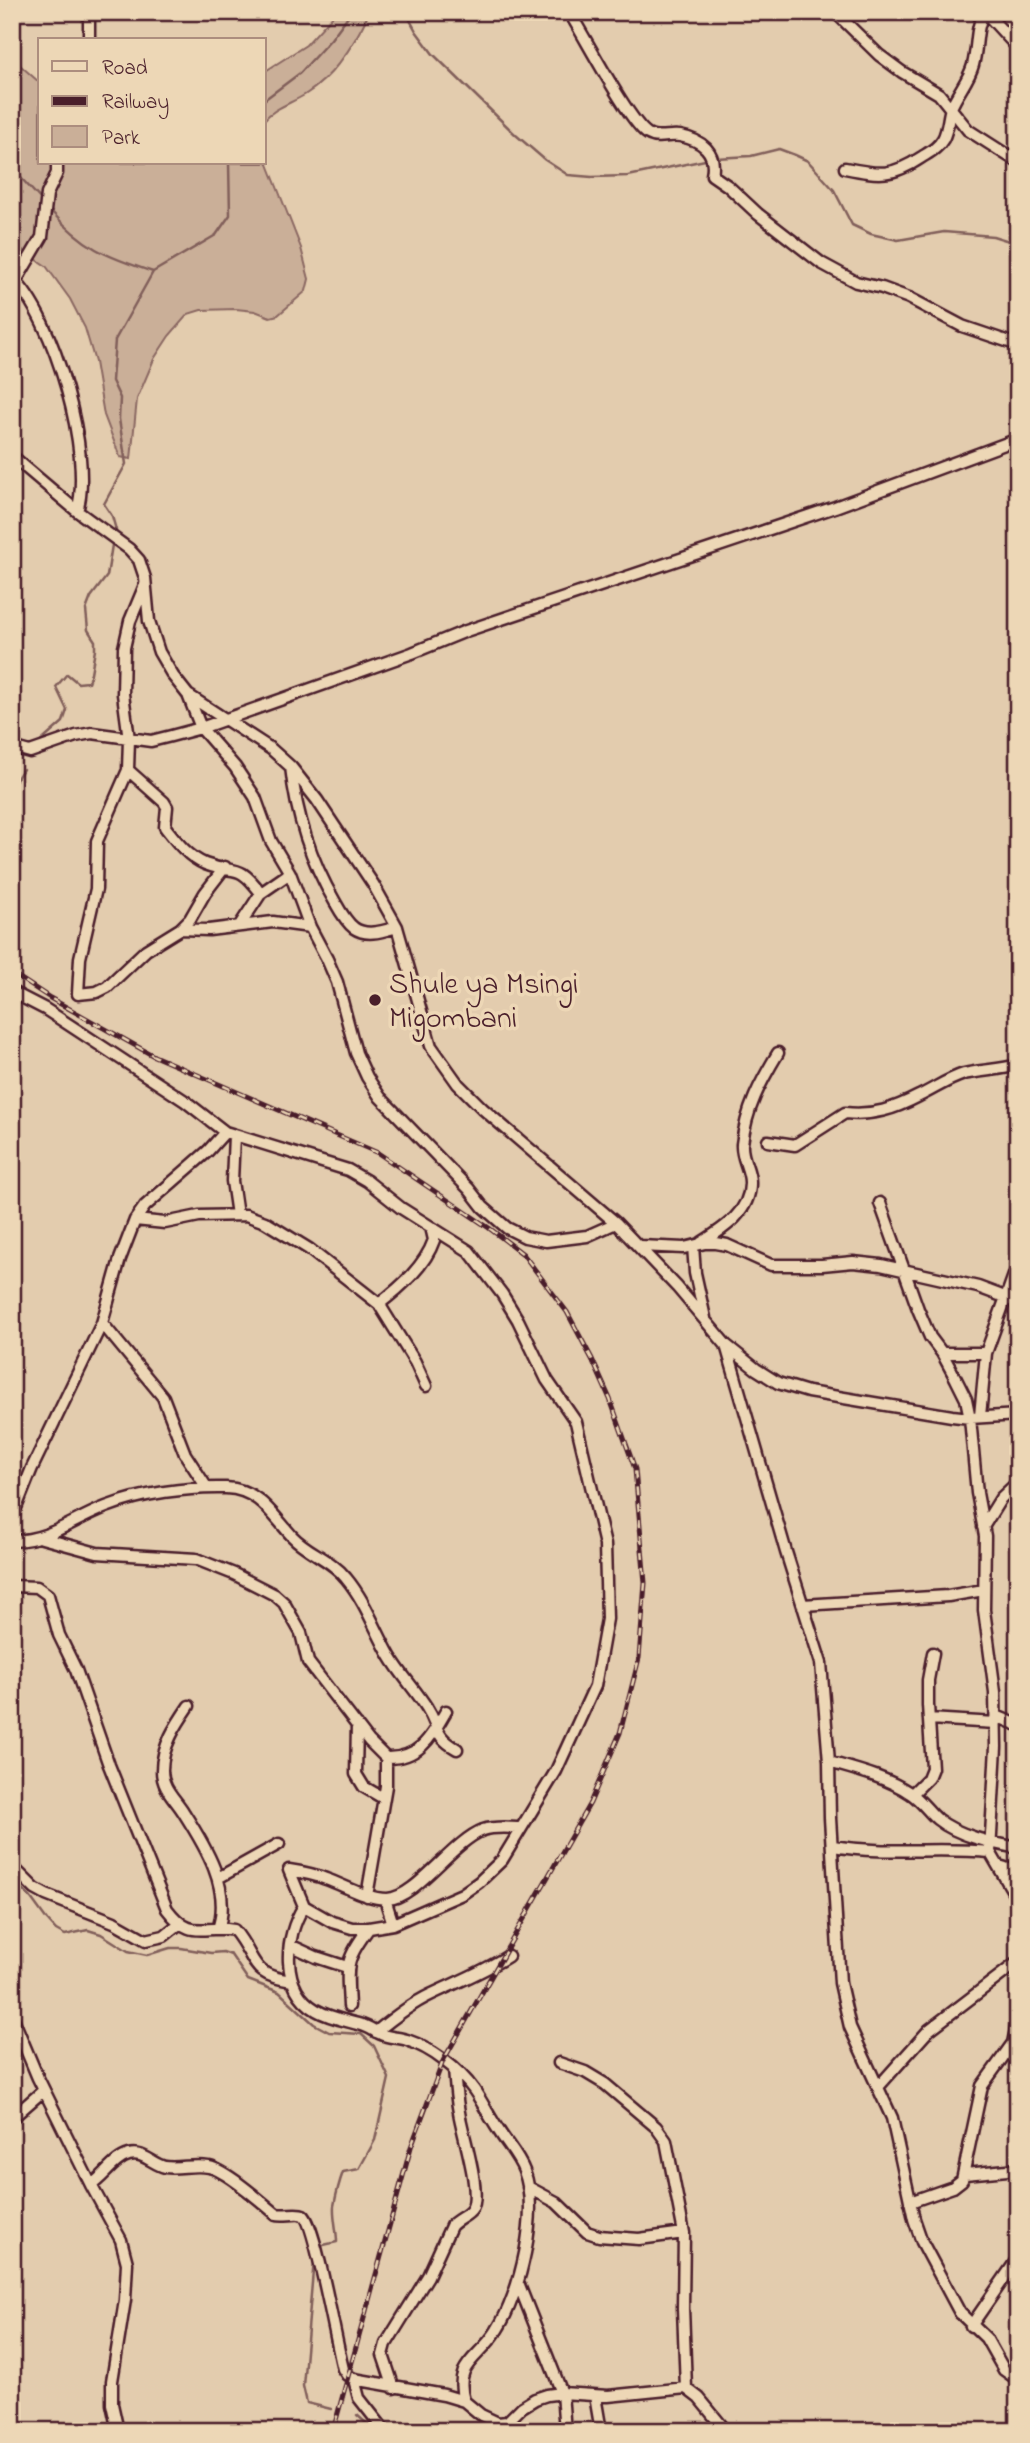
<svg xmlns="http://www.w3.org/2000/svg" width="1030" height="2443" font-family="'Indie Flower',sans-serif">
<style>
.green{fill:#caaf98;stroke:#8a6762;stroke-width:2}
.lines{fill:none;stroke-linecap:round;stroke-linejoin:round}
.stream{stroke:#815e5a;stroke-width:2.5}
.minor-casing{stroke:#4a1f2b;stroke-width:15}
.minor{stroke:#edd7b6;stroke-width:10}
.rail-casing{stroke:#4a1f2b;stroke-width:5}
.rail{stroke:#edd7b6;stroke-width:2.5;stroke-dasharray:8;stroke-linecap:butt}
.poi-dot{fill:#4a1f2b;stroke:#edd7b6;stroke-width:2.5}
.labels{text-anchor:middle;stroke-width:7;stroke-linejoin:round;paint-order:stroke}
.poi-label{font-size:30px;fill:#4a1f2b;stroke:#edd7b6;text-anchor:start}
</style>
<rect width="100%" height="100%" fill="#e3ccae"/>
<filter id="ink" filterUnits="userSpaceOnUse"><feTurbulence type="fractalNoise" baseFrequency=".0143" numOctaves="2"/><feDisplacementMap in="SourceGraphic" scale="14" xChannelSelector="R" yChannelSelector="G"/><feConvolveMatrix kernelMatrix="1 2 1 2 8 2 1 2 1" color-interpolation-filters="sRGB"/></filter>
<g filter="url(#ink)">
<!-- green -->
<path class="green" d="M336,12l33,1c-14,30 -35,63 -63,81 -14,9 -32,14 -42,26v-48l42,-27z
M12,58l28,25v80h224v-9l37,94 8,31 -3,12 -28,24 -8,2 -15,-6 -19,-2 -35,1 -13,4 -19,22 -15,23 -17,40 -6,60 -11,-2 -16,-42 -9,-53 -10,-34 -15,-29 -24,-33 -34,-23z"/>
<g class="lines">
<!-- stream -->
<path class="stream" d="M410,12v8l6,11 17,23 83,81 29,25 23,15 24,2 36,-1 82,-17
M264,100l36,-27 31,-34 20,-27
M716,158l35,-2 28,-7 16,6 13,6 26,29 18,35 19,9 27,6 46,-8 49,4 16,5 9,8
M12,168l31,34
M50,210c34,38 55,46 103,62
M116,530l-4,-14 -8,-12 22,-40 -7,-45 1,-21 -8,-17 3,-41 38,-68 63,-37 14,-20 -1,-52
M37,745l26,-23 4,-12 -11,-23 11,-13 11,9 10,-1 3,-9 4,-23v-9l-7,-11 -2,-20 5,-13 16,-21 5,-31
M12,786l11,-17
M12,1879l19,19 16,22 9,10 9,5 23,-5 13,4 27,17 19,4 23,-7h11l30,5 12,-1 8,3 17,25 31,12 35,32 15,8 32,2 13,12 15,32 -14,62 -16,29 -16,3c-4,11 -7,23 -9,34 -1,10 3,25 3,36l-18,4
M314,2260l-11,126 4,17 24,6
M357,2415l18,16"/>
<!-- minor casing -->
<g class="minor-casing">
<path id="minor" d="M569,12c15,23 61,112 79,122 10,6 22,0 32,2 22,4 37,16 32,39l16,11 30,28 63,49 35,19 26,6 27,10 53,28 56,19
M835,12l44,43 23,17 37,22 29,36 50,32
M985,12l33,36
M89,40v-28
M845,168c35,7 47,9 77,-11 8,-5 16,-9 21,-18 5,-9 5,-21 8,-31 6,-15 18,-28 22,-43 5,-19 2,-36 11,-53
M12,278c42,38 82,179 65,233
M16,281l26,-44 5,-43 10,-21v-10
M12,456l65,55 52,38 10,11 6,18 4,43 10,31 14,24 15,19 83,54 20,18 26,33 56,84 24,43 34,119 27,38 25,25 133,114 61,64 49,58 30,24 22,14 30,9 144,24 18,2 48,-3
M145,585l-15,36 -6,27 -1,46 6,45 -1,31 -31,71 -1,48 -16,69 -2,36 19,-2 10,-5 39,-37 34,-21 10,-10 15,-26 20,-26
M188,695l13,33 34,39 20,30 16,44 19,32 20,54 17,32 10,23 19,71 11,24 13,20 89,92 14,18 24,21 18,9 21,4 41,-5 29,-13
M12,747l18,5 46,-16 16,-3 59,8 20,-5 30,-8 211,-75 54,-22 369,-124 183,-68
M291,767c5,47 20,94 44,135 5,9 11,20 19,26 13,9 29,3 43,-1
M128,770l36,32 3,5 -2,20c11,14 23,30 40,37 31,12 31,-4 56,29
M240,925l21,-32 29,-20
M180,929l29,1 64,-8 37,5
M12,992l33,17 67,44 73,48 40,31 123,38 19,11 34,27 68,43 33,43 16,26 29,60 29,42 29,123 2,74 -12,67 -39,85 -54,89 -23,22 -17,12 -69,30 -24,4h-17l-20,-6 -28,-16
M234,1136l-2,45 5,34
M768,1141l27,4 50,-32c28,3 49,-4 74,-17 15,-7 29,-17 45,-22 17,-4 36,-4 54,-9
M880,1203l38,106 12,28 12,16 14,26 10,20 4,19 7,75 8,43 -1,74 11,82 1,55 -6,105 28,48
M135,1220l30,3 34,-7 47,-1 19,7 44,27 70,55 36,58 11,24
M701,1243c22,-14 50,-31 49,-61 0,-13 -9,-24 -8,-38 4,-35 18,-61 36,-91
M640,1246l44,2 21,-5h11l11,2 44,20h51l31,-3 28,3 97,22 40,15
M693,1246l2,27 10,45
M379,1304c22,-17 46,-38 55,-64l-3,-13
M102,1323l61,74 22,57 22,34
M726,1345l60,207 35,111 8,99 1,56 10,165 10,44 42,91 22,101 8,23 38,71 26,25 18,32 14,10
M942,1353h44
M980,1416l6,-63 32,-89
M12,1518l20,-50 70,-145 18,-64 15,-39 10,-14 63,-55 17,-19
M983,1527l18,-29 17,-16
M42,1538l55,15 99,6 38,15 41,21 9,8 17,30 7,29 61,79 17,17c34,1 45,-21 60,-47
M12,1541c39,-1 60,-21 94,-34 36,-14 81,-20 120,-19 32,1 46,26 66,48 16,17 39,23 54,42 20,24 29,52 44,78 11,19 26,34 37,52 13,20 6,27 30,41
M12,1586l25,1 11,8 11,40 17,35 33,95 58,144c25,33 35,15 67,21 24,29 14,45 58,51
M803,1605l145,-9 36,-6
M189,1706c-13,19 -27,40 -27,64 0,19 13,28 22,43 21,33 48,76 34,116
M996,1716l22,9
M929,1719l67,4
M357,1725l-1,49 8,13 19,11
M829,1762c28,8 57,15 81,31 10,6 18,18 27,26 21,17 55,24 81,29
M912,1794l16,-16 4,-10 -4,-63v-25l5,-27
M833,1846c53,9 105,1 157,6
M12,1866l23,23 11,6 68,27 32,18 18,-4 15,-12
M999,1866l19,6
M289,1870l15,36c-20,31 -24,83 12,104 13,8 32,11 46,15 7,2 12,6 19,9 8,4 17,3 26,6 24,8 52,29 67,50 9,13 16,28 25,41 8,13 20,26 25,40 16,41 -4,123 -27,159 -18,30 -44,32 -33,71
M289,1870c13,2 25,4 37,9 20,7 40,20 61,20 28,0 65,-57 96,-69 12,-4 25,-2 38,-2
M218,1878l61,-34
M367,1896l19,-110v-28
M385,1899l8,25
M290,1945l26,12 31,10
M349,2006c-2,-40 -5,-45 20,-78
M12,2016l26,62 53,107 30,55 6,23 -2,37 -13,81v23l6,27
M376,2032c17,-14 35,-28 54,-37 27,-13 53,-23 78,-39
M559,2063l26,9 20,12 51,43 10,14 18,92 -1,75 3,80
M879,2086l50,-56 89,-68
M12,2118l32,-28
M965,2174l53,-5
M91,2185c13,-8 23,-26 38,-30 14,-4 23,9 36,12 14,2 29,-3 44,0 17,3 53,35 67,47 8,2 22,-2 27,1 12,7 34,132 40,154l4,6 7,4 90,16 20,6 17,14 17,8 9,-1 15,-15 13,-8 12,-4 15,-2 46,3 78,-8 13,10 27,33
M528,2187l28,15 31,30 12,4 40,3 45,-6
M910,2202l43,-15 9,-7 20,-94 31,-43 5,-24
M519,2285l43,108 3,38
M971,2326l47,-68
M354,2379l5,19 26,33
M394,2388l-11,-33 3,-11 42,-68 23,-50c6,-7 17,-10 21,-17 10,-18 -10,-76 -13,-97 -3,-14 -4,-29 -5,-43
M595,2396l6,35"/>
</g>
<!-- minor -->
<use href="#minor" class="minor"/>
<!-- rail casing -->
<g class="rail-casing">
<path id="rail" d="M12,973l38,25 104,58 224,97 111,75 34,26 44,58 25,47 18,40 25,70 10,114 -6,75 -19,75 -30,70 -147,258 -32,86 -78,284"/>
</g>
<!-- rail -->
<use href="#rail" class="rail"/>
</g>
</g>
<!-- markers -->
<circle class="poi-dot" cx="375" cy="1000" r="7"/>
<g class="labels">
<!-- poi labels -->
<g class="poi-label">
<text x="389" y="993">Shule ya Msingi<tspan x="389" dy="34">Migombani</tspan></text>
</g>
</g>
<!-- margin -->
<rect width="1030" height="2443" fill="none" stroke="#edd7b6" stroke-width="42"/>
<rect x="21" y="21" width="988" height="2401" fill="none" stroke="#4a1f2b" stroke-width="2.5" filter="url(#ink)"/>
<!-- legend -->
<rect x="38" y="38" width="228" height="126" fill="#edd7b6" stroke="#ac8d7e" stroke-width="2"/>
<rect x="52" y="61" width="35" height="10" fill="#edd7b6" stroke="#ac8d7e" stroke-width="2"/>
<text x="102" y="74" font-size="21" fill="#4a1f2b">Road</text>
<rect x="52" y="96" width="35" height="10" fill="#4a1f2b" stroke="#ac8d7e" stroke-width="2"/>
<text x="102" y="108" font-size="21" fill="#4a1f2b">Railway</text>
<rect x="52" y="126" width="35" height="21" fill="#caaf98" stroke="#ac8d7e" stroke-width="2"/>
<text x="102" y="144" font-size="21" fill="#4a1f2b">Park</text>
</svg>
